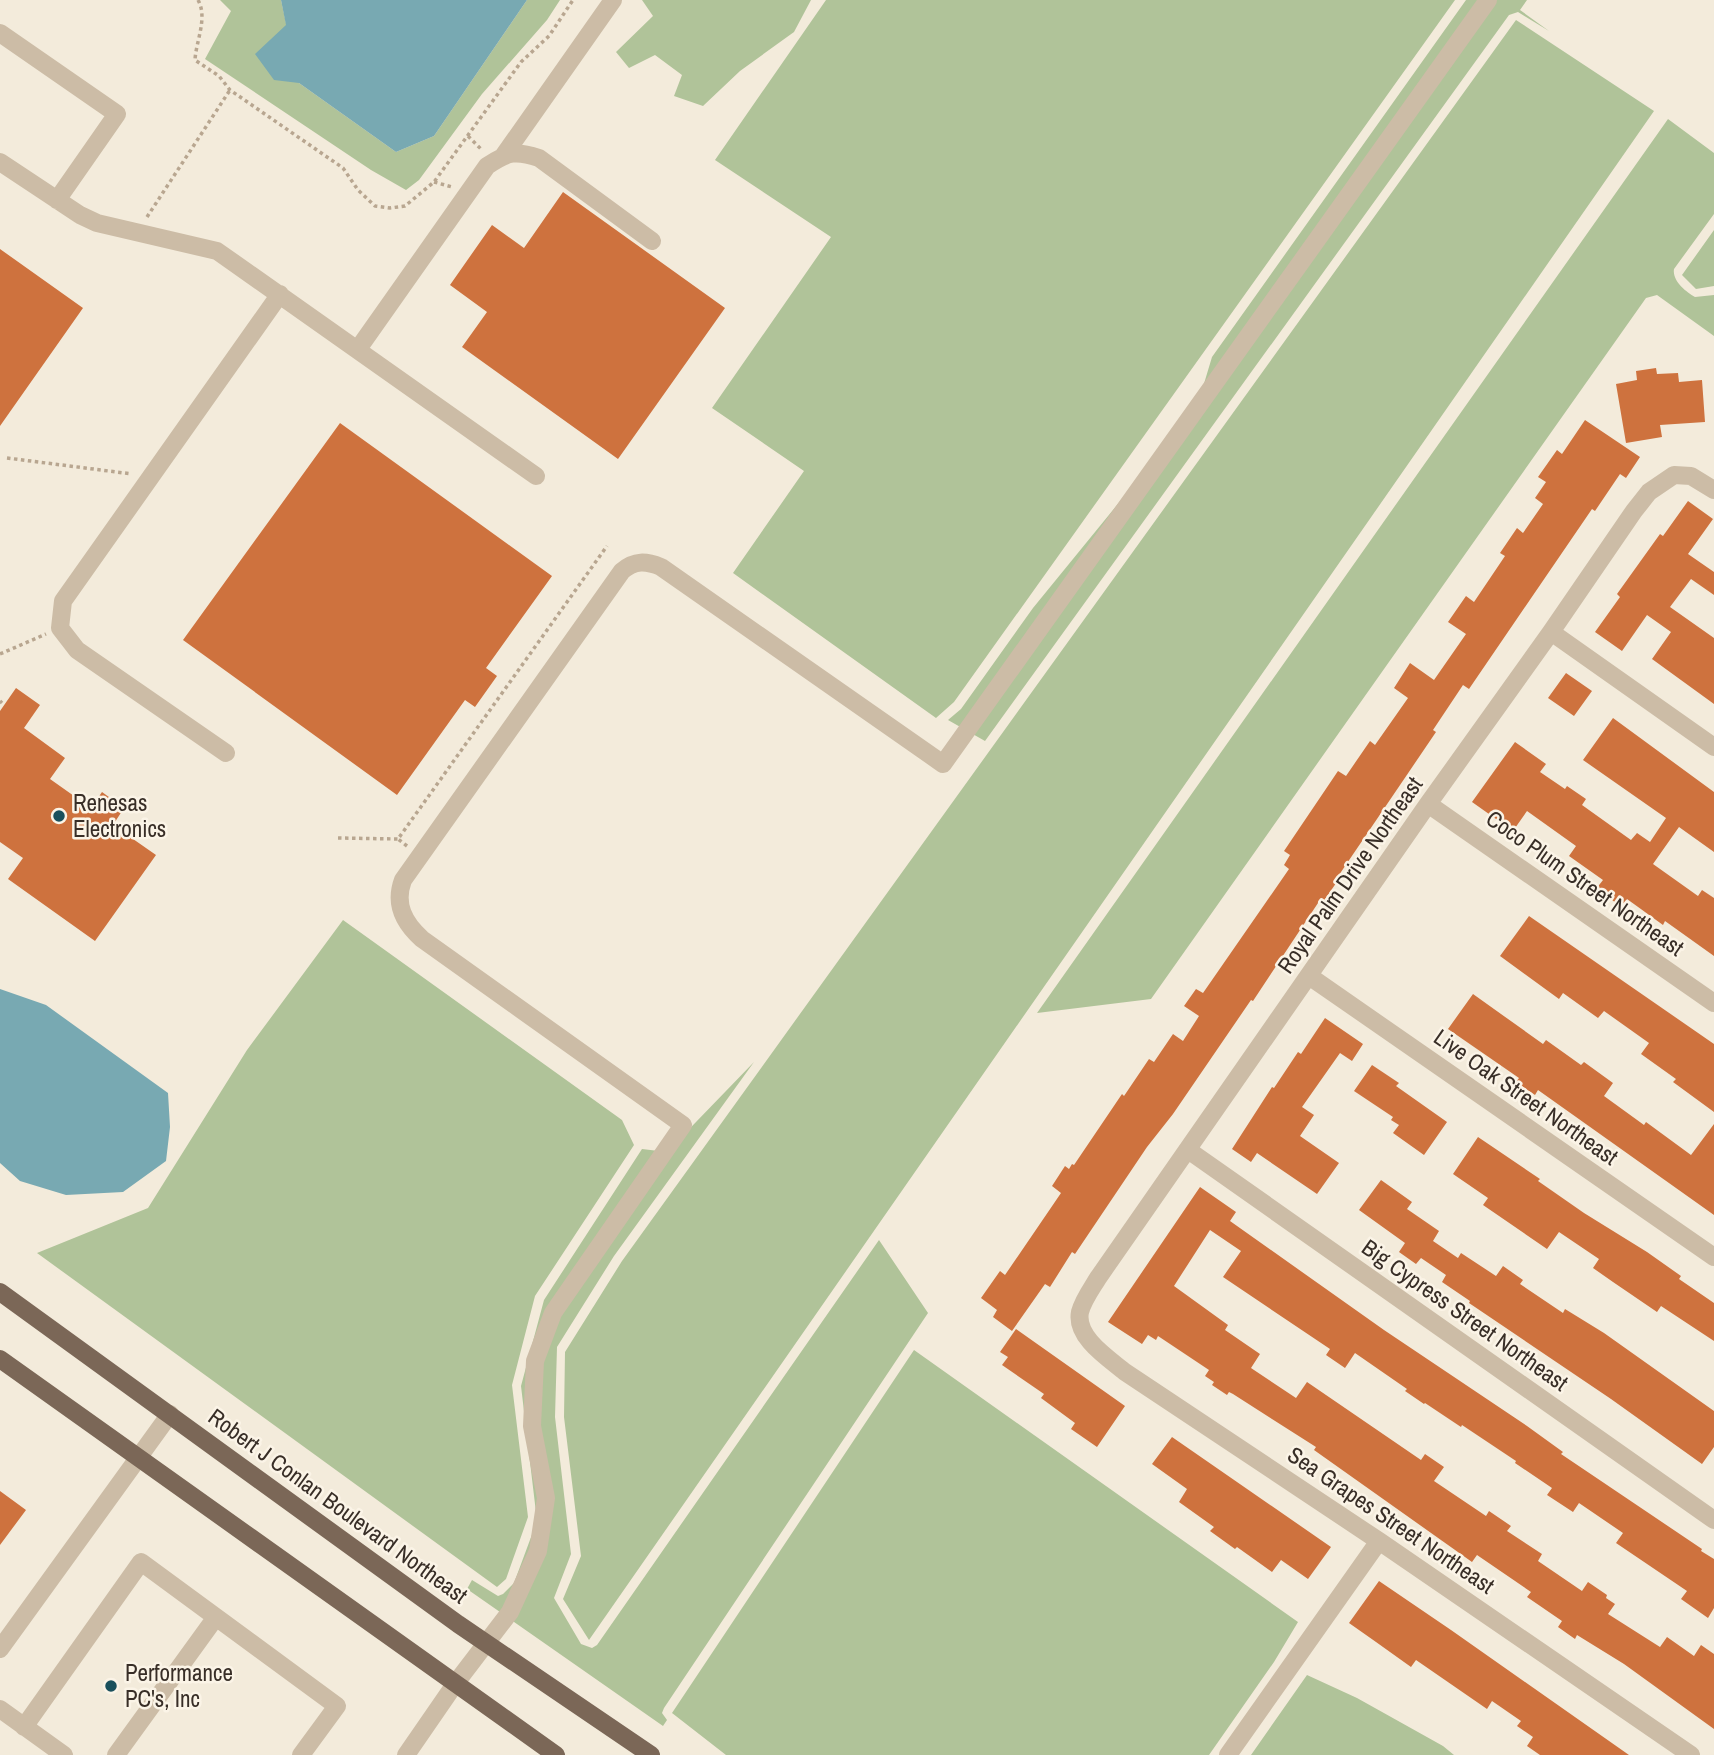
<svg xmlns="http://www.w3.org/2000/svg" width="1714" height="1755" font-family="'Archivo Narrow',sans-serif">
<style>
.green{fill:#b0c399}
.water{fill:#78a9b2}
.building{fill:#ce723e}
.lines{fill:none;stroke-linecap:round;stroke-linejoin:round}
.path{stroke:#b8a690;stroke-width:3.5;stroke-dasharray:3.5 3.5;stroke-linecap:butt}
.minor{stroke:#ccbca6;stroke-width:18}
.major{stroke:#7b6757;stroke-width:18}
.poi-dot{fill:#1a505c;stroke:#fbf4e7;stroke-width:2.5}
.labels{text-anchor:middle;stroke-width:5;stroke-linejoin:round;paint-order:stroke}
.poi-label{font-size:23px;fill:#382e27;stroke:#fbf4e7;text-anchor:start}
.street-label{font-size:23px;fill:#382e27;stroke:#fbf4e7}
</style>
<rect width="100%" height="100%" fill="#f3ebdb"/>
<!-- green -->
<path class="green" d="M220,0h61l18,83 97,69 38,-16 93,-136h33l-13,20 -65,74 -63,86 -13,10 -35,-20 -166,-111 26,-48z
M642,0h169l-17,32 -54,39 -37,35 -29,-10 8,-21 -27,-20 -26,13 -13,-16 37,-36z
M826,0h629l-501,702 -18,16 -203,-145 71,-102 -92,-63 119,-171 -116,-77z
M1466,0h61l-7,10 29,21 -31,-19 -9,3 -524,726 -37,-21 13,-11 72,-101 164,-201 15,-50z
M1516,20l138,91 -1065,1529 -26,-41 18,-43 -17,-139 1,-65 57,-91z
M1668,119l46,34v61l-40,55c-2,12 12,23 21,28l19,-2v41l-57,-41 -11,3 -495,701 -114,14z
M1714,230v56l-18,3 -14,-14z
M343,920l279,200 12,25 -99,151 -23,89 16,132 -22,62 -9,8 -460,-334 111,-45 99,-158z
M754,1062l-140,194 -57,91 -2,70 16,137 -17,44 27,46 11,4 5,-3 282,-405 49,73 -264,395 -2,5 5,7 -4,6 -196,-137 5,-9 26,16 5,-2 11,-11 23,-62 -16,-135 23,-86 98,-151 25,3z
M914,1350l384,272 -24,40 -65,93h-483l-54,-42z
M1307,1675l50,23 86,48 11,9h-203z"/>
<!-- water -->
<path class="water" d="M281,0h246l-93,136 -38,16 -97,-69 -25,-3 -19,-26 31,-29z
M0,989l46,16 122,88 2,34 -4,34 -43,31 -57,3 -46,-14 -20,-18z"/>
<!-- building -->
<path class="building" d="M563,192l162,116 -107,151 -156,-112 25,-35 -37,-27 42,-60 32,23z
M0,249l83,59 -83,118z
M1656,368l1,6 21,-1 1,9 23,-2 3,42 -45,3 2,12 -36,6 -10,-59 21,-4 -1,-9z
M1585,420l55,37 -14,21 -6,-4 -25,37 -3,-2 -123,180 -6,-4 -30,45 3,2 -97,143 2,1 -18,26 -3,-2 -67,101 -2,-1 -78,114 -26,33 -72,107 -3,-2 -22,35 -5,-3 -33,47 -19,-14 4,-7 -16,-12 19,-27 5,4 56,-82 -9,-7 13,-20 4,3 3,-5 2,1 48,-71 2,2 25,-37 5,3 19,-28 10,7 16,-25 -15,-10 12,-17 7,4 86,-124 -5,-4 6,-10 -6,-4 54,-80 8,5 24,-35 5,4 33,-47 -14,-10 16,-25 24,17 32,-46 -18,-12 18,-26 8,6 31,-46 -5,-3 17,-25 6,5 20,-29 -8,-6 11,-16 -8,-5 19,-27 5,4z
M340,423l212,153 -66,92 11,8 -22,31 -10,-7 -68,95 -214,-155z
M1688,501l25,18 -25,35 26,18v23l-23,-16 -21,28 44,31v66l-62,-45 19,-27 -24,-17 -25,36 -27,-19 25,-35 -3,-3 43,-60 3,2z
M1566,673l26,18 -18,25 -26,-18z
M16,688l24,17 -16,23 41,30 -15,21 41,29 11,-16 22,16 -11,17 43,30 -61,86 -87,-62 15,-21 -23,-16v-131z
M1613,718l101,74v60l-35,-25 -26,37 45,32 4,-6 12,8v58l-49,-35 -2,4 -36,-26 -5,8 -26,-18 7,-9 -34,-24 7,-10 -49,-35 -14,20 -41,-29 43,-60 31,22 -6,8 25,17 2,-3 19,13 -4,6 49,35 6,-7 13,9 16,-24 -83,-58z
M1529,916l185,128v68l-41,-30 3,-3 -35,-25 8,-11 -45,-32 -6,7 -35,-25 -4,6 -59,-43z
M1473,994l70,50 3,-4 35,25 3,-3 29,21 -9,13 40,29 2,-3 45,33 23,-31v91l-176,-125 -3,5 -19,-13 3,-4 -71,-49z
M1325,1018l38,26 -11,17 -12,-8 -38,54 12,8 -14,21 39,27 -22,31 -60,-41 -6,9 -19,-13 40,-62 2,1 24,-36 3,2z
M1372,1065l27,18 -3,3 51,36 -23,33 -31,-22 6,-8 -8,-5 2,-3 -39,-26z
M1478,1137l62,42 -2,2 46,32 63,39 34,24 -2,3 35,24v38l-53,-35 -4,6 -44,-30 -20,-14 6,-9 -40,-27 -12,17 -64,-44 5,-7 -35,-24z
M1381,1180l31,22 -5,7 32,22 -6,10 25,17 3,-5 35,23 7,-10 20,14 -3,4 43,29 2,-4 39,24 110,78v36l-12,17 -91,-65 -142,-96 1,-2 -28,-19 4,-7 -25,-17 -5,6 -17,-12 6,-9 -46,-33z
M1200,1187l36,25 -6,9 154,109 143,96 36,26 -2,2 141,95 -1,2 13,8v49l-6,10 -27,-19 6,-8 -71,-48 7,-10 -44,-30 -6,9 -26,-17 5,-7 -37,-25 1,-2 -54,-36 -1,2 -36,-24 -1,1 -19,-13 2,-2 -52,-36 -10,15 -19,-13 4,-6 -107,-72 18,-26 -31,-21 -36,56 54,39 -3,5 35,24 -9,14 45,30 11,-16 114,78 4,-6 19,13 -10,14 52,35 3,-5 22,15 -4,5 35,23 -4,7 44,30 6,-9 19,13 -1,3 9,6 -7,10 52,33 7,-10 27,19 7,-11 13,9v75l-90,-65 -47,-29 -2,4 -17,-12 4,-6 -35,-24 4,-5 -54,-37 -5,7 -158,-112 2,-3 -83,-53 -4,-2 -2,3 -15,-10 2,-3 -9,-6 4,-6 -51,-34 -2,4 -8,-5 -6,9 -34,-22z
M1016,1329l109,77 -28,41 -26,-18 4,-6 -34,-25 3,-4 -42,-29 6,-8 -8,-5z
M1172,1437l159,110 -23,32 -27,-19 -9,12 -35,-25 -2,2 -25,-18 4,-4 -35,-25 8,-13 -35,-25z
M0,1491l26,19 -26,35z
M1379,1581l72,49 178,125h-89l-13,-9 6,-9 -16,-11 4,-5 -29,-20 -5,8 -71,-49 -5,7 -35,-25 -27,-19z"/>
<g class="lines">
<!-- path -->
<path class="path" d="M198,0c10,18 -2,41 -3,60l24,16 11,14 113,78 15,22 17,16 15,2 15,-2 29,-24 87,-120 28,-26 24,-36
M468,136l13,13
M434,182l18,5
M147,217l83,-127
M7,458l125,16
M0,654l46,-20
M0,701l2,2
M338,838l60,1
M407,846l-9,-7 209,-293"/>
<!-- minor -->
<path class="minor" d="M0,33l117,81 -60,86
M504,155l109,-155
M0,162l80,53 17,8 120,28 319,225
M358,349l129,-183c21,-14 28,-16 52,-8l113,83
M1551,632l163,115
M226,753l-149,-103 -17,-22 3,-27 217,-307
M1428,804l286,199
M1309,976l405,281
M1188,1150l526,370
M0,1649l170,-235
M0,1709l64,46
M24,1727l117,-165 196,144 -36,49
M116,1755l100,-138
M406,1755l49,-71 55,-72 28,-61 8,-53 -14,-72 3,-65 18,-48 130,-188 -261,-186c-18,-16 -28,-35 -19,-59l219,-309c13,-11 24,-10 39,-4l282,197 545,-764
M1228,1755l151,-214
M1691,1755l-312,-214 -254,-169c-17,-14 -50,-35 -45,-60 3,-12 12,-24 18,-34l330,-474 123,-172 83,-121 15,-19 25,-17 17,1 23,14"/>
<!-- major -->
<path class="major" d="M0,1292l458,332 193,131
M0,1359l556,396"/>
</g>
<!-- markers -->
<g class="poi-dot">
<circle cx="59" cy="816" r="7"/>
<circle cx="111" cy="1686" r="7"/>
</g>
<g class="labels">
<!-- poi labels -->
<g class="poi-label">
<text x="73" y="811">Renesas<tspan x="73" dy="26">Electronics</tspan></text>
<text x="125" y="1681">Performance<tspan x="125" dy="26">PC's, Inc</tspan></text>
</g>
<!-- street labels -->
<g class="street-label">
<text transform="translate(1350 875) rotate(-55)" y="8">Royal Palm Drive Northeast</text>
<text transform="translate(1585 883) rotate(35)" y="8">Coco Plum Street Northeast</text>
<text transform="translate(1526 1097) rotate(35)" y="8">Live Oak Street Northeast</text>
<text transform="translate(1465 1315) rotate(35)" y="8">Big Cypress Street Northeast</text>
<text transform="translate(338 1506) rotate(36)" y="8">Robert J Conlan Boulevard Northeast</text>
<text transform="translate(1391 1520) rotate(34)" y="8">Sea Grapes Street Northeast</text>
</g>
</g>
</svg>
